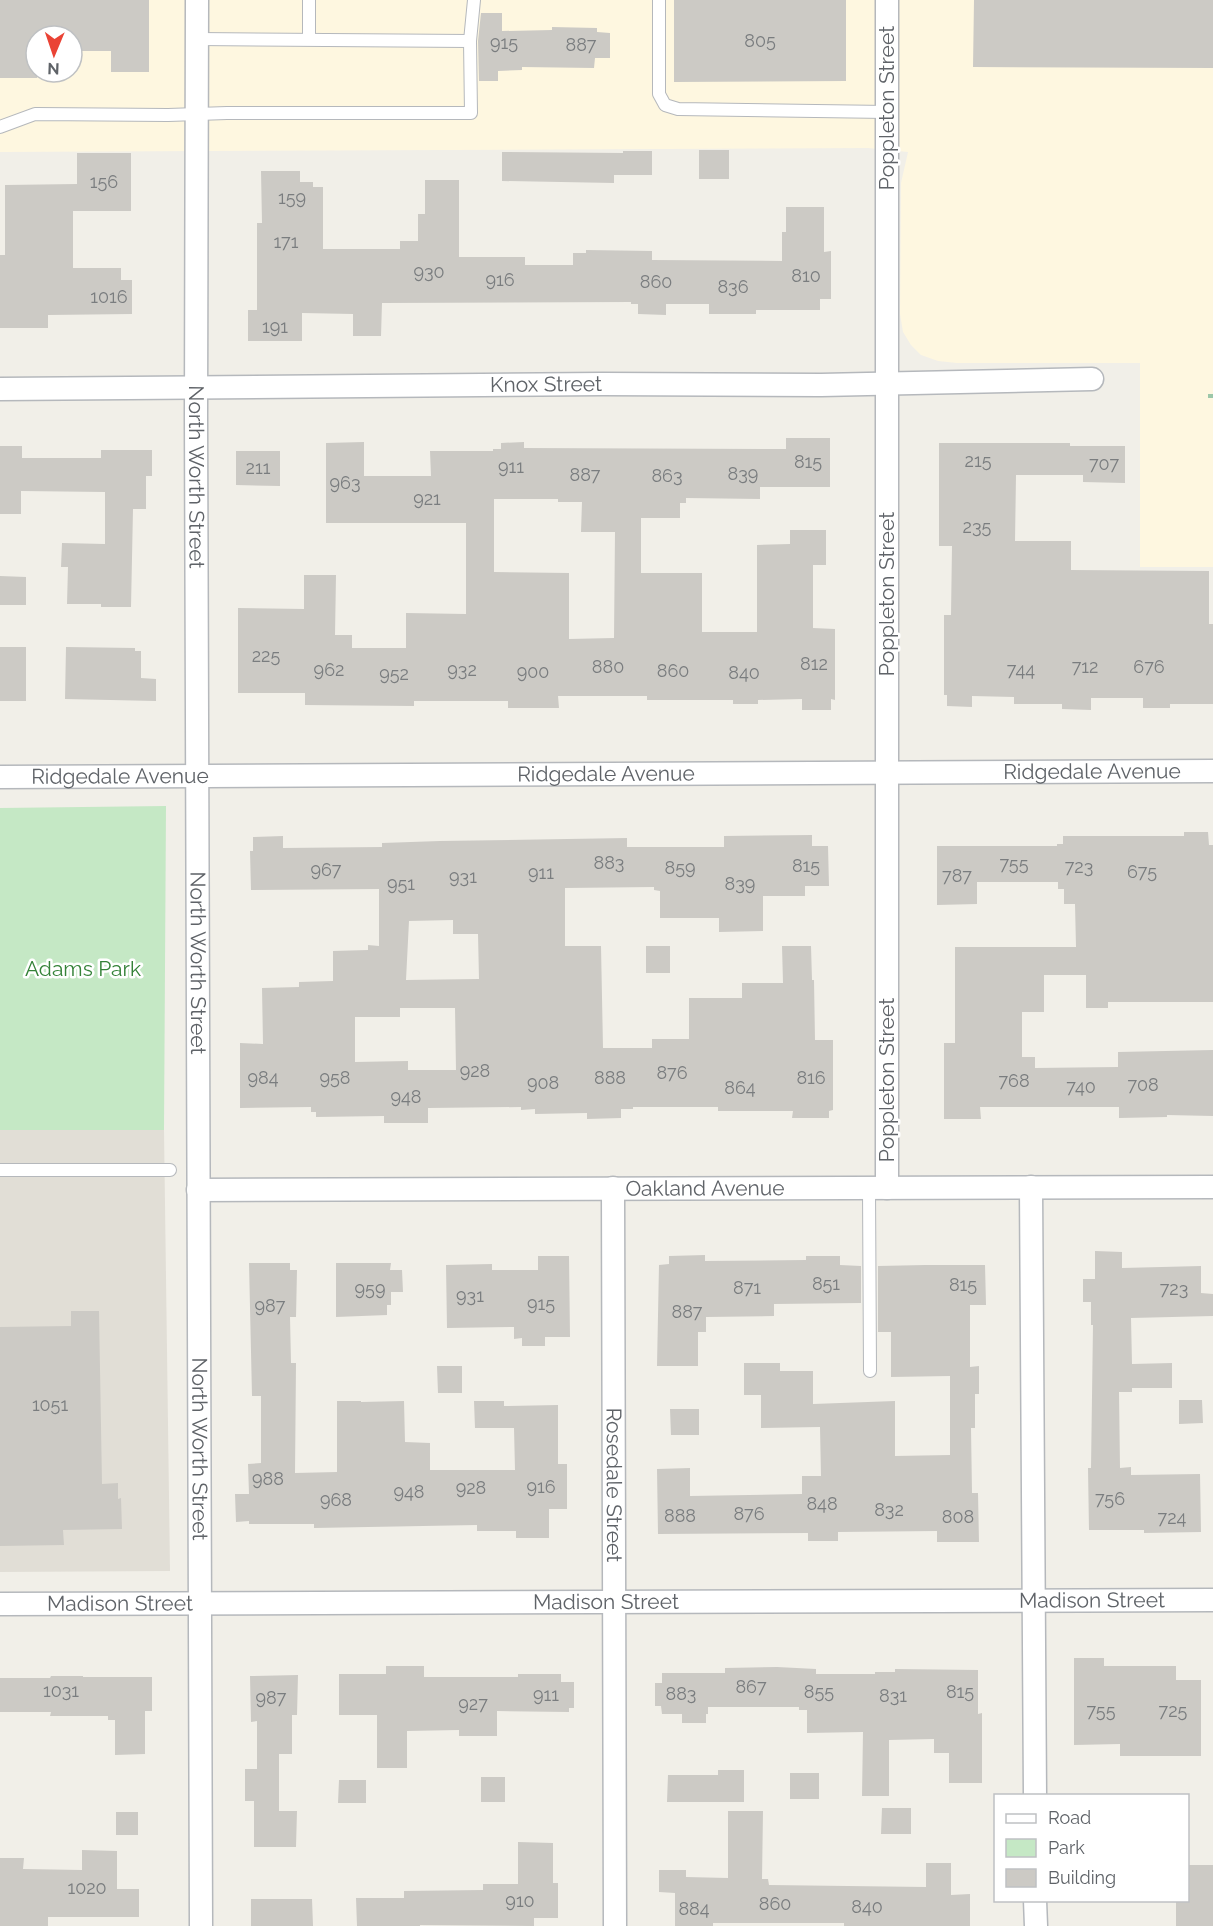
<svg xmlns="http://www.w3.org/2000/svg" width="1213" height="1926" font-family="Raleway,sans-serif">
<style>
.commercial{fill:#fef7e0;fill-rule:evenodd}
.education{fill:#e1ded6}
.green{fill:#c5e8c5}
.building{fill:#cccac5;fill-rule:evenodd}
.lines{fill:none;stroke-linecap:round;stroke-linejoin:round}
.lane-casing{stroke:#b5b8bc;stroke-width:14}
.street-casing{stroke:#b5b8bc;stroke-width:25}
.path{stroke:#9cc7a9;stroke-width:4;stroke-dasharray:6 3;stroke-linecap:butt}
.lane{stroke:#fff;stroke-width:12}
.street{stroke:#fff;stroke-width:22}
.labels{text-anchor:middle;stroke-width:5;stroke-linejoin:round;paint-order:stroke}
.number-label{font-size:18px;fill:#7a7d7f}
.street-label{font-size:21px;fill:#5f6368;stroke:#fff}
.park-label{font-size:21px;fill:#348238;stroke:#fff}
</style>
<rect width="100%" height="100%" fill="#f1efe8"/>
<!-- commercial -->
<path class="commercial" d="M0,0h1213v567h-73v-204h-183l-19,-2 -17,-6 -10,-10 -8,-13 -3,-18 1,-131 7,-31 -40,-4 -868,4zM36,36h36v36h-36z"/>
<!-- education -->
<path class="education" d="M0,1130h164l6,441 -170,1z"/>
<!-- green -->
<path class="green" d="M166,806l-2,324h-164v-322z"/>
<!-- building -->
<path class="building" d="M0,0h149v72h-38v-21h-39v-15h-36l1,42h-37z
M674,0h172v81l-172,1z
M974,0h239v68l-240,-1z
M481,13h21v18l50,-1v-3l45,1v4l13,1v25h-15l-1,10 -72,-1v3l-24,1v10h-19l-1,-40z
M699,150h30v29h-30z
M623,151h29v24h-38v8l-112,-2v-29l121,1z
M77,153h54v58h-58v57h48v12h11v34l-84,1v13h-48v-73h5v-70l72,-1z
M261,171h39v11h13v5h10v62h77v-8h18v-27h7v-34h34v77h66v8h48v-12h13v-3l66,1v9l130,1v-29h4v-25h38v45l7,-1v48h-11v11h-64v4h-47v-10h-43v11l-28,-1v-10h-7v-2l-249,1 -1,33h-28v-22l-51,-1v28h-54v-31h9v-87h5z
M786,438h44v49h-70v12l-74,-1v5h-6v15h-39v55h61v59h55v-87l33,-1v-14h36v35h-13v63l22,1v71l-4,-1v11h-29v-11l-44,1v4h-25v-4h-86v-4h-89l1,12h-51v-7h-94v5l-109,-1v-12h-67v-85l66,1v-34h32l-1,60h17v13h54v-35l60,1v-91h-140v-80l38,-1v34h67l-1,-25h63v-2h8v-6l23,-1v6l262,1zM494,499h64v3h24l-1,30h34l-1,106 -45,1v-66l-75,-1z
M939,443h131v3h55v37l-42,-1v-7h-67l-1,66h56v29l138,1v53h4v80h-43v4h-27v-10h-52v12l-29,-1v-5h-48v-7l-42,-1v11l-25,-1v-11h-3v-80h7l1,-69h-13z
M0,446h22v12h79v-8h51v26h-6v33h-13l-2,98h-30v-3h-34l1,-37h-7l1,-24 43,1v-52l-84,-1v23h-21z
M236,451h44v35l-44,-1z
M0,576l26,1v28h-26z
M0,647h26v54h-26z
M66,647l69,1v3h6v27l15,1v22l-91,-2z
M1184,832h24l1,13h4v157h-105v6h-22v-33h-42v37h-22v45h13v11l83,-1v-15l95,-2v66l-46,-1v2l-48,1v-11h-139l1,12h-37v-76h11v-96h121l-1,-43h-11v-15h-6v-7h-81v22l-40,1v-59h120v-2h6v-8h121z
M812,835v11h16l1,40h-24v10h-42v35l-44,1v-14h-59v-27l-6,-1v-3l-89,1v58h36l2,102h49v-9h37v-41h53v-15h41l-1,-37h29l1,34h2l1,60h18v70l-4,1v7h-37l1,-7h-75v-4h-85v2h-12v9l-34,1v-6l-52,1v-5l-14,1v-3l-93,1v15h-44v-7l-68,1v-5h-5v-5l-71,1v-65l23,1 -1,-56 37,-1v-5l34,-1v-30l35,-1v-5l11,1v-57l-128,1 -1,-39h3v-14l30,-1v12l99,-1v-4l58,-2 187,-3v9h97v-11zM453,920v14h25l1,45 -73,1 3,-59zM400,1008h55l1,62h-48v-9l-53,1v-45h45z
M646,946h24v27h-24z
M1095,1251l27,1v16l79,-2v27l12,1v22l-82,2 1,46 40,-1v25h-40v4h-13l1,76 11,-1v8l69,-1 1,58 -57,1v-3h-55l-1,-62h3l2,-143h-2v-23h-8v-23h12z
M705,1255v6l101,-1v-4h34v9l21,1v37l-87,1v12l-68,1v15h-8v34h-41l2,-101 10,-1v-8z
M538,1256h31l1,81h-25v9h-23v-8l-8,1v-12l-67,1 -1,-63 46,-1v6h46z
M249,1263h41v7h7l-1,47h-6l1,46h5l-1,110 42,-1v-71h24v1l43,-1 1,41 25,1v27h85l-1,-42h-39l-1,-27h30v5l54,-1v59h9v45h-18v29h-33v-7h-39v-6l-163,3v-4h-65v-3l-13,1 -1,-28h14l-1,-30 13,-1v-67h-9z
M336,1263h55l-1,7h12l1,22h-12v13h-4v10l-51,2z
M925,1265h60l1,40h-16v62l9,-1v28h-4v34h-4l1,65h6l1,49h-42v-11l-99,1v9h-30v-8l-150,1 -1,-65 33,-1v28l112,-2v-18h19l-1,-49 -59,1v-33h-17v-32h36v8h33v33l82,-3v55l55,-1v-79l-59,1v-45h-13v-66z
M71,1311h28l3,173 16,-1v16l3,-1 1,31 -59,1 1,15 -64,1v-219l71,-1z
M437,1366h25v27h-24z
M1179,1400h23l1,23 -24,1z
M670,1409h29v26h-28z
M1074,1658h30v8h72v14h25v76h-81v-12l-46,1z
M386,1666h38v11h94v-3h43v8h13v26h-5v4l-72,-1v25h-38v-6l-52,1v37h-30v-53h-38v-41h47z
M777,1667l39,2v5h59v-2h20v-3l83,1v44l4,-1v70h-33v-30h-15v-14l-45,1v56h-27l1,-64 -56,1v-23h-8v-3h-91v7h-2v9h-24v-9h-20l-1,-8h-6v-23h7v-10h63v-5z
M298,1675l-1,40h-5v39h-13v57h18l-1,36h-42v-46h-9v-32h12v-48l-6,1 -1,-46z
M51,1676h32v1h69v34h-7v43l-30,1v-35h-7v-4h-58l1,-4h-51v-34h50z
M718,1770h26v32h-77l1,-27h50z
M790,1773h29v26h-29z
M481,1777h24v25h-24z
M339,1780h27v23h-28z
M882,1808h29v26h-30z
M728,1811h35l-1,68h6l1,6 157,2v-24h25v32l19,-1v32h-126v-3h-131v3h-38v-33l-16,-1v-22h27v7l42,1z
M116,1812h22v23h-22z
M518,1842l35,1v40h5v35h-24v8l-114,-1v1h-63l-1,-28h48v-7l79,-1v-6h35z
M82,1850l35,1v38h22v28h-91v9h-48v-68h24l-1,11 59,1z
M1188,1865h25v61h-37v-26h12z
M251,1899h61l1,27h-62z"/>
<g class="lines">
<!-- lane casing -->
<g class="lane-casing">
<path id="lane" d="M659,0v94l6,11 13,4 209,3
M197,39l273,2 4,-41
M309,39v-39
M0,127l35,-13 133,1 59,-2h244l-1,-72
M0,1170h170
M869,1188l1,183"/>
</g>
<!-- street casing -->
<g class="street-casing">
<g id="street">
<path id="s1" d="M197,0l-1,415 5,1511"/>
<path id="s2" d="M0,389l603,-5 218,1 271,-6"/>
<path id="s3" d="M0,777l1213,-6"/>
<path d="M1031,1187l4,609"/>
<path id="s4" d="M613,1188l2,738"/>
<path d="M887,1188v-1188"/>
<path id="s5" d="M198,1190l1015,-3"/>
<path id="s6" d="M0,1604l1213,-4"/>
<path d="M1035,1900l1,26"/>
</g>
</g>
<!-- path -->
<path class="path" d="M1208,396h5"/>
<!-- lane -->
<use href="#lane" class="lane"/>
<!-- street -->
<use href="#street" class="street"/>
</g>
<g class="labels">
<!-- number labels -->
<g class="number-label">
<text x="760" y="47">805</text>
<text x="504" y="49">915</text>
<text x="581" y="51">887</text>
<text x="104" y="188">156</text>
<text x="292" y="204">159</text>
<text x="286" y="248">171</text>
<text x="429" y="278">930</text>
<text x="806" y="282">810</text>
<text x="500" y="286">916</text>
<text x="656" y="288">860</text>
<text x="733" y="293">836</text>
<text x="109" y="303">1016</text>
<text x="275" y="333">191</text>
<text x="978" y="467">215</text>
<text x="808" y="468">815</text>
<text x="1104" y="470">707</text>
<text x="511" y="473">911</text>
<text x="258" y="474">211</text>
<text x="743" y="480">839</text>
<text x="585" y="481">887</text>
<text x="667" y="482">863</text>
<text x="345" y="489">963</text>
<text x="427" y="505">921</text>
<text x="977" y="533">235</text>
<text x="266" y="662">225</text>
<text x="814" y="670">812</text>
<text x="608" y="673">880</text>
<text x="1085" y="673">712</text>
<text x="1149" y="673">676</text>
<text x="329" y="676">962</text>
<text x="462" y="676">932</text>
<text x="1021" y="676">744</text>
<text x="673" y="677">860</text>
<text x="533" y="678">900</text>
<text x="744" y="679">840</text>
<text x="394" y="680">952</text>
<text x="609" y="869">883</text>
<text x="1014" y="870">755</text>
<text x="806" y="872">815</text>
<text x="1079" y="873">723</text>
<text x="680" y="874">859</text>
<text x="326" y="876">967</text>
<text x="1142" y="878">675</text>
<text x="541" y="879">911</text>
<text x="957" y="882">787</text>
<text x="463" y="883">931</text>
<text x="401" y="890">951</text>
<text x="740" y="890">839</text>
<text x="475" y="1077">928</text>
<text x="672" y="1079">876</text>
<text x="263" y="1084">984</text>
<text x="335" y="1084">958</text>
<text x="610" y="1084">888</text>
<text x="811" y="1084">816</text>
<text x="1014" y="1087">768</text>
<text x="543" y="1089">908</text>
<text x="1143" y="1091">708</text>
<text x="1081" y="1093">740</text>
<text x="740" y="1094">864</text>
<text x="406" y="1103">948</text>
<text x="826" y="1290">851</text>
<text x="963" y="1291">815</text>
<text x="747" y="1294">871</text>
<text x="370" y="1295">959</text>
<text x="1174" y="1295">723</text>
<text x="470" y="1302">931</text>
<text x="541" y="1310">915</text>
<text x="270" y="1312">987</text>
<text x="687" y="1318">887</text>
<text x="50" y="1411">1051</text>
<text x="268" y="1485">988</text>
<text x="541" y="1493">916</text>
<text x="471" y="1494">928</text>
<text x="409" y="1498">948</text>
<text x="1110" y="1505">756</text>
<text x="336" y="1506">968</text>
<text x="822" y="1510">848</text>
<text x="889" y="1516">832</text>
<text x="749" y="1520">876</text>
<text x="680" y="1522">888</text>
<text x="958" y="1523">808</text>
<text x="1172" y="1524">724</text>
<text x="751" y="1693">867</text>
<text x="61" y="1697">1031</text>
<text x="819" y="1698">855</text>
<text x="960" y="1698">815</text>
<text x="681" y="1700">883</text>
<text x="546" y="1701">911</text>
<text x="893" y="1702">831</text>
<text x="271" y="1704">987</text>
<text x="473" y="1710">927</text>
<text x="1101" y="1717">755</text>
<text x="1173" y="1717">725</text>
<text x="87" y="1894">1020</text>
<text x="520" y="1907">910</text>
<text x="775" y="1910">860</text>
<text x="867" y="1913">840</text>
<text x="694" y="1915">884</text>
</g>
<!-- street labels -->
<g class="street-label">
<text transform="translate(887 108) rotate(-90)" y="7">Poppleton Street</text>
<text dy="7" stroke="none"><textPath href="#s2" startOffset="546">Knox Street</textPath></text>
<text dy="7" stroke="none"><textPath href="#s1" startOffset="477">North Worth Street</textPath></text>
<text transform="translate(887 594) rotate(-90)" y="7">Poppleton Street</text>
<text dy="7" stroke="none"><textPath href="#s3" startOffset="1092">Ridgedale Avenue</textPath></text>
<text dy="7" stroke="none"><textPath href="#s3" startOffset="606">Ridgedale Avenue</textPath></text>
<text dy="7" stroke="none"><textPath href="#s3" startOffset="120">Ridgedale Avenue</textPath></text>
<text dy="7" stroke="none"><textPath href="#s1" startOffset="963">North Worth Street</textPath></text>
<text transform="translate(887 1080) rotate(-90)" y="7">Poppleton Street</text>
<text dy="7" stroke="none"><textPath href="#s5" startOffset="507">Oakland Avenue</textPath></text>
<text dy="7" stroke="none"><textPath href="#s1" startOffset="1449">North Worth Street</textPath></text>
<text dy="7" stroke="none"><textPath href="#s4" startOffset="297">Rosedale Street</textPath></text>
<text dy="7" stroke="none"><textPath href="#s6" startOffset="1092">Madison Street</textPath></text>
<text dy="7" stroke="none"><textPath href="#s6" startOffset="606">Madison Street</textPath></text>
<text dy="7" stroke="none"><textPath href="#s6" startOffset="120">Madison Street</textPath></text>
</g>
<!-- park labels -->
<g class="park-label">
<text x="83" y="976">Adams Park</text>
</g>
</g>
<!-- legend -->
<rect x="994" y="1794" width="195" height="108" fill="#ffffff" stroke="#bfc1c3" stroke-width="1.5"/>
<rect x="1006" y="1814" width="30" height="9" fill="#ffffff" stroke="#bfc1c3" stroke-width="1.5"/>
<text x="1048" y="1824" font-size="18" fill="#5f6368">Road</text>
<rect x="1006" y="1839" width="30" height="18" fill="#c5e8c5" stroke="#bfc1c3" stroke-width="1.5"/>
<text x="1048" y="1854" font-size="18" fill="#5f6368">Park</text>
<rect x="1006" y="1869" width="30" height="18" fill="#cccac5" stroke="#bfc1c3" stroke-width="1.5"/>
<text x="1048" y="1884" font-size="18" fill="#5f6368">Building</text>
<!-- north arrow -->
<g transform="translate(54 54) rotate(182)"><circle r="28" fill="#ffffff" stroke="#bfc1c3" stroke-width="1.5"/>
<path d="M0-4.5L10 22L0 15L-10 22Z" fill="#ea4335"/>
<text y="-9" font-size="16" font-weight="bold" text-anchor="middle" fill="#5f6368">N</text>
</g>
</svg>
